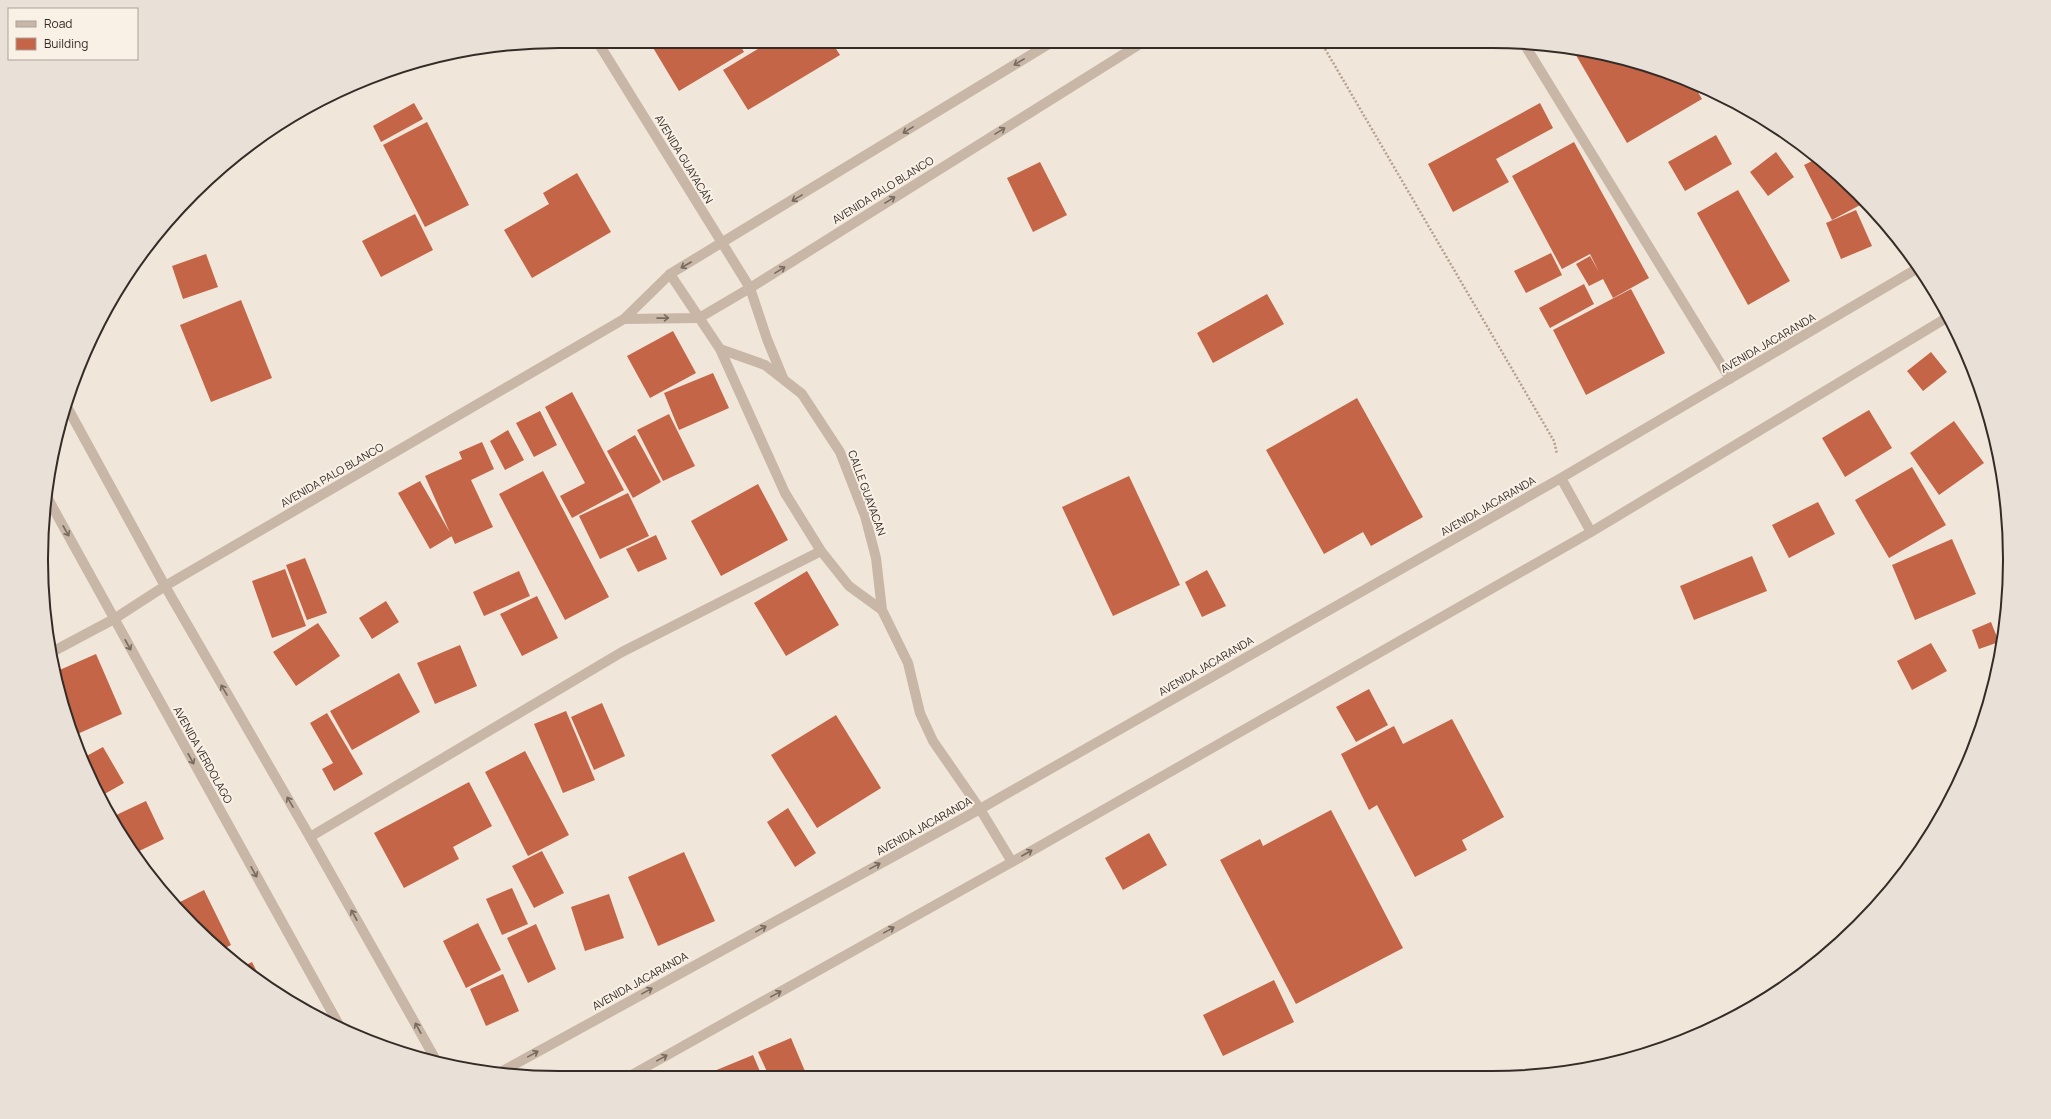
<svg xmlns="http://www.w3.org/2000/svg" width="2051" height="1119" font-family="Manrope,sans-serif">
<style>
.building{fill:#c36546}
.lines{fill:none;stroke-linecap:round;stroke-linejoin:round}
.path{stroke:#b4a090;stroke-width:2.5;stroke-dasharray:2 2;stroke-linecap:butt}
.lane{stroke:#c8b6a6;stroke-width:10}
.street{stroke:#c8b6a6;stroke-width:10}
.oneway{stroke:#776a60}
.labels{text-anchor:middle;stroke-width:4;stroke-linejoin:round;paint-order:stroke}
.street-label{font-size:11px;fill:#352b27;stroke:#f9f0e6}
.rim{fill:none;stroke:#352b27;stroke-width:2}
</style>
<rect width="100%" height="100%" fill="#f1e6da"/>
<!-- building -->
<path class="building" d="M649,41h89l6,11 -65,39z
M771,41h60l9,14 -92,55 -25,-40z
M1573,50l53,9 69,28 7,12 -75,44z
M414,103l9,16 -42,23 -8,-16z
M1540,103l13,25 -57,31 13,23 -56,30 -25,-48z
M427,122l42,83 -44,22 -42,-82z
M1716,135l16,29 -47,27 -17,-29z
M1574,142l75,136 -36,20 -10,-19 -14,7 -13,-22 14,-8 9,16 -9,-18 -28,15 -50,-93z
M1776,152l18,25 -26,19 -18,-24z
M1818,158l15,12 31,33 -32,17 -28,-55z
M1040,162l27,53 -34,17 -26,-54z
M577,173l34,59 -79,46 -28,-48 45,-26 -6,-11z
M1738,190l52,91 -42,24 -51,-92z
M1856,210l16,36 -31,13 -15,-36z
M415,214l18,36 -52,27 -19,-36z
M1551,253l11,22 -36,18 -12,-22z
M206,254l12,33 -35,12 -11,-33z
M1584,284l10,20 -44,24 -11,-20z
M1631,289l34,64 -79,42 -33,-65z
M1267,294l17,30 -71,39 -16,-30z
M241,300l31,78 -61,24 -31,-77z
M673,331l23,42 -46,25 -23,-42z
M1931,352l16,20 -24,19 -16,-20z
M713,373l16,35 -50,22 -15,-37z
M572,392l52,98 -52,28 -12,-22 25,-13 -40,-76z
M1357,398l66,119 -52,29 -8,-14 -39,22 -58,-104z
M1869,410l23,38 -47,29 -23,-39z
M540,411l17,34 -23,12 -18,-34z
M669,414l26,52 -32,15 -26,-51z
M1954,421l30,42 -45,32 -29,-42z
M508,430l16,30 -19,10 -15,-29z
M1993,431l4,20h-1l-9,-16z
M635,435l26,47 -28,16 -26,-47z
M482,442l12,27 -23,11 22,47 -38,17 -30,-68 37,-17 -3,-7z
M1912,467l34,58 -57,33 -34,-58z
M543,471l66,126 -44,23 -66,-126z
M1129,476l51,109 -67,31 -51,-109z
M420,481l32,55 -22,13 -32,-56z
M758,484l30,56 -67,36 -30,-55z
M628,493l21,43 -49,23 -21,-43z
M1818,502l17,32 -46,24 -17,-33z
M656,535l11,24 -29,13 -12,-23z
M1952,539l24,55 -61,26 -23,-55z
M1752,556l15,35 -73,29 -14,-34z
M305,558l22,55 -20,7 -21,-55z
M285,569l21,57 -34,12 -20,-57z
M1207,570l19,36 -24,11 -17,-35z
M519,571l11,25 -46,20 -11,-24z
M807,571l32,54 -53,31 -32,-53z
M537,596l21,42 -36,18 -22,-42z
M386,601l13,21 -27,17 -13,-21z
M1991,622l8,20 -20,7 -7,-19z
M318,623l22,33 -44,30 -23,-34z
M1931,643l16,28 -35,19 -15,-29z
M460,645l17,41 -42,18 -18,-41z
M96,654l26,60 -49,22 -14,-43 -4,-21z
M399,673l21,39 -68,38 -22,-39z
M1369,689l19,36 -32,17 -20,-35z
M602,703l23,53 -31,14 -23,-53z
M566,711l29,69 -32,13 -29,-69z
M327,713l36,61 -29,17 -12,-22 11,-6 -23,-40z
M836,715l45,73 -64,40 -46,-73z
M1452,719l52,98 -42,23 5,10 -52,27 -38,-72 -8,5 -28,-56 53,-28 9,18z
M103,747l21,36 -23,13 -20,-37z
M525,751l44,84 -41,21 -43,-84z
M469,782l23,44 -39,21 6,12 -55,29 -30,-55z
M146,801l18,38 -31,15 -21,-37z
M788,808l28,45 -21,14 -28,-45z
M1331,810l72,138 -107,56 -76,-144 40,-21 3,7z
M1149,833l18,32 -44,25 -18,-32z
M542,851l22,42 -30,15 -22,-42z
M684,852l31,69 -57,25 -30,-69z
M512,888l16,36 -26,11 -16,-36z
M204,890l27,55 -10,5 -47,-45z
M609,894l15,44 -39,13 -14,-44z
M478,923l23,47 -35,18 -23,-47z
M536,924l20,45 -28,14 -21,-45z
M252,962l11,22 -23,-16z
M503,974l16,37 -33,15 -16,-37z
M1274,980l20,42 -71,34 -20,-41z
M791,1038l16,38h-38l-11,-24z
M753,1055l9,21h-60z"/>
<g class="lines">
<!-- path -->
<path class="path" d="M1321,42l233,399 3,13"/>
<!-- lane -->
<path class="lane" d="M670,274l50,75 65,144 36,58 28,35 33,24 26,53 12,50 13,28 47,68 32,53
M750,288l17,51 16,39
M720,349l45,16 37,29 38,58 25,64 11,42 6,52
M310,837l312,-185 199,-101"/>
<!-- street -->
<path class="street" d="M597,41l153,247
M1523,42l207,337
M624,319l75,-1 51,-30 393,-246
M66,405l99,181 145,251 127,225
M1561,478l30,54
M47,497l292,528
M52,652l62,-33 51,-33 459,-267 46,-45 382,-232
M499,1073l481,-264 581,-331 357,-210
M628,1077l384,-215 579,-330 357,-215"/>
</g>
<!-- one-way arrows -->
<defs><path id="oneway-shaft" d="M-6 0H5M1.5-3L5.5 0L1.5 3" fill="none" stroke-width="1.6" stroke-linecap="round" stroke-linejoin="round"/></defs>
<g class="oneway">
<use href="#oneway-shaft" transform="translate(1019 62) rotate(149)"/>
<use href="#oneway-shaft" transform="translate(908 130) rotate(149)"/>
<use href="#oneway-shaft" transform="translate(1000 131) rotate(-32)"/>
<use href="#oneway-shaft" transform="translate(797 198) rotate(149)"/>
<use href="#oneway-shaft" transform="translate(890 200) rotate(-32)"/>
<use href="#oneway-shaft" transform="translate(686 265) rotate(150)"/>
<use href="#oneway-shaft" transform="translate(780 270) rotate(-32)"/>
<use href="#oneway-shaft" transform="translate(663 318) rotate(-1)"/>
<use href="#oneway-shaft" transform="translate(66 531) rotate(61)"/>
<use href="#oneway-shaft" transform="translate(128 645) rotate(61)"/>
<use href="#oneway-shaft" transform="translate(224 690) rotate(-120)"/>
<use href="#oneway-shaft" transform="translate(191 759) rotate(61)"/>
<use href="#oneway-shaft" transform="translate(290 802) rotate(-120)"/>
<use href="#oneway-shaft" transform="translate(1027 853) rotate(-30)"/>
<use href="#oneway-shaft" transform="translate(875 866) rotate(-29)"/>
<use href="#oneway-shaft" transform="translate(254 872) rotate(61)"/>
<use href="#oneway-shaft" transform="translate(354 915) rotate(-119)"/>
<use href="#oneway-shaft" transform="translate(761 929) rotate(-29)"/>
<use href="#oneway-shaft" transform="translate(889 930) rotate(-29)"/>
<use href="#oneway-shaft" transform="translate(647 991) rotate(-29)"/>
<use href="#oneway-shaft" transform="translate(776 994) rotate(-29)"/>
<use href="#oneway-shaft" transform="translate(418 1028) rotate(-119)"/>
<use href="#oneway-shaft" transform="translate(533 1054) rotate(-29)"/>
<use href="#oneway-shaft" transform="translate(662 1058) rotate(-29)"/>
</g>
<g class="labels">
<!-- street labels -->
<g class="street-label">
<text transform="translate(684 159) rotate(59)" y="4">AVENIDA GUAYACÁN</text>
<text transform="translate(883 190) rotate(-32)" y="4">AVENIDA PALO BLANCO</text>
<text transform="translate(1768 343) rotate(-30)" y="4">AVENIDA JACARANDA</text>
<text transform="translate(332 475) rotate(-30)" y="4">AVENIDA PALO BLANCO</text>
<text transform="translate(867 493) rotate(70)" y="4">CALLE GUAYACAN</text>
<text transform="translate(1488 506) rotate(-30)" y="4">AVENIDA JACARANDA</text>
<text transform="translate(1206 666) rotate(-30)" y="4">AVENIDA JACARANDA</text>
<text transform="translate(203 755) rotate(61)" y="4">AVENIDA VERDOLAGO</text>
<text transform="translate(924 826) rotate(-29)" y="4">AVENIDA JACARANDA</text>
<text transform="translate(640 981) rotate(-29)" y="4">AVENIDA JACARANDA</text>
</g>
</g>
<!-- crop -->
<path d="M0 0H2051V1119H0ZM559 48H1492A511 511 0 0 1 2003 559V560A511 511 0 0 1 1492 1071H559A511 511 0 0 1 48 560V559A511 511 0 0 1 559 48Z" fill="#e9e0d7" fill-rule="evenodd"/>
<path class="rim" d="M559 48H1492A511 511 0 0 1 2003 559V560A511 511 0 0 1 1492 1071H559A511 511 0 0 1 48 560V559A511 511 0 0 1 559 48Z"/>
<!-- legend -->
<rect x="8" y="8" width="130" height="52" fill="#f9f0e6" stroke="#aba19a"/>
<rect x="16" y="21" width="20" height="6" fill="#c8b6a6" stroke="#aba19a"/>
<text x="44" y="28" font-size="12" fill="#352b27">Road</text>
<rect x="16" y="38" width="20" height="12" fill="#c36546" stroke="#aba19a"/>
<text x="44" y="48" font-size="12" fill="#352b27">Building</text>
</svg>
